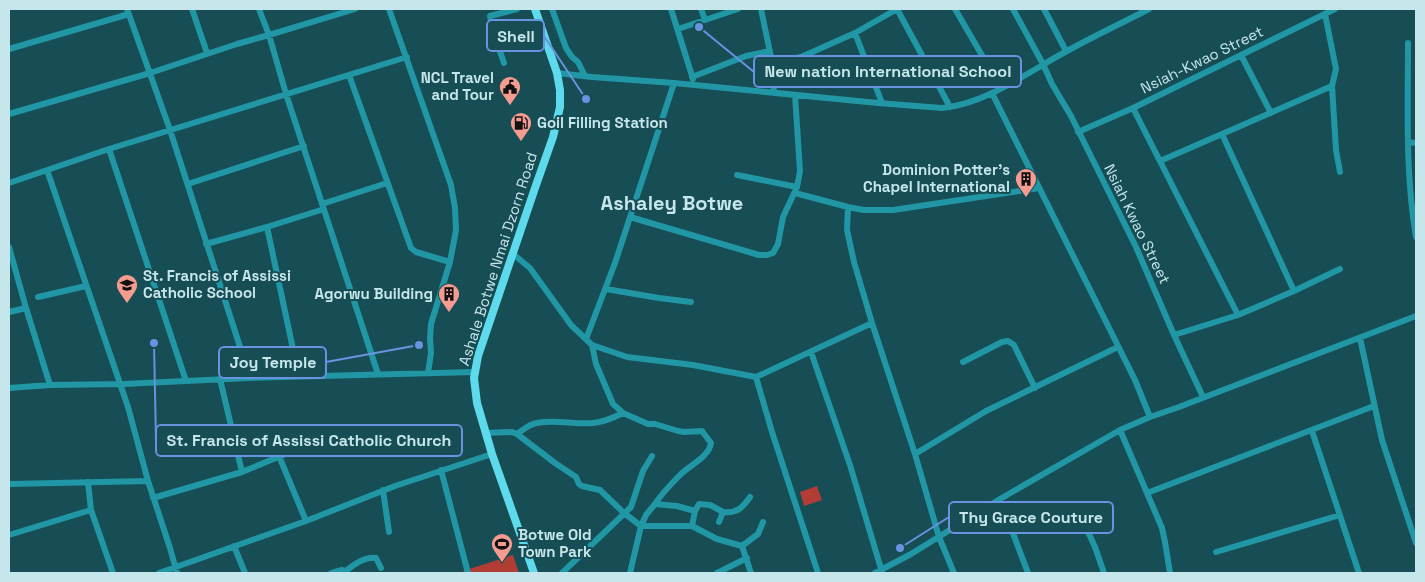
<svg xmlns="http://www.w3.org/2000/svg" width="1425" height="582" font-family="'Space Grotesk',sans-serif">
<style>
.green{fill:#b23d35}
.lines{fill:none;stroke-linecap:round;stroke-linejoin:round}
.minor{stroke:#2197a5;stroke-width:6}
.major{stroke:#5ddaeb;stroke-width:8}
.labels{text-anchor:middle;stroke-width:4;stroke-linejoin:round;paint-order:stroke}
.street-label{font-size:15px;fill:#c5e6eb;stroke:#174d55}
.poi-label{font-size:15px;font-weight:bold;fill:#c5e6eb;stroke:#174d55;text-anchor:end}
.district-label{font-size:20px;font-weight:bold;fill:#c5e6eb;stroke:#174d55}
.leader{fill:none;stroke:#6992e1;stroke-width:2}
.callout-dot{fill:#6992e1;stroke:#174d55;stroke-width:2}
.callout{fill:#174d55;stroke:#6992e1;stroke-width:2}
.callout-label{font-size:16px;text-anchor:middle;font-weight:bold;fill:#c5e6eb}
</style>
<rect width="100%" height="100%" fill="#174d55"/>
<!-- green -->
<path class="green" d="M817,486l5,14 -18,6 -4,-14z
M513,555l6,18h-55l-1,-2z"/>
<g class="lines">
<!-- minor -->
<path class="minor" d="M127,9l43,121 72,223 6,25
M192,9l15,44
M259,9l10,26 17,59 92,280
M389,9l62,176 4,23 1,22 -6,32 -19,62 -1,14 1,15 -3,20
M552,9l14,39 6,9 6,5 7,14
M671,9l22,70
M701,9l4,11
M761,9l11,53 2,31
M897,9l53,98
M955,9l46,79
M1013,9l30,55 9,20 19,32 65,131 38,88 29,62
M1044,9l22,42
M1325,14l11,55 -4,17 4,64 4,22
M678,29l60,-20
M855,33l27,70
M1408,43c0,64 -3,130 8,194
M9,49l120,-35
M1241,55l30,58
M772,62l29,-5 54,-24 42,-24
M504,63l-10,-29 -4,-18 27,-7
M557,73l35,4 82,6 204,20 64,5c44,-4 86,-36 125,-57 27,-15 55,-28 82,-42
M349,75l62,173 5,4 34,10
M692,77l54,-21 24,-5
M992,93l143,287 15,37
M1133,108l105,207
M9,114l141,-41 87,-29 32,-9 86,-26
M1078,132l55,-24 202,-99
M1222,134l72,157
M1408,142l8,1
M109,149l77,232
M1160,161l172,-75
M47,170l81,237 20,74 22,67 7,25
M737,175l60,12
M9,183l100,-34 298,-92
M188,184l116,-38
M795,193l53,14 16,3h29l146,-22
M322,204l65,-21
M848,207l-1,23 7,32 18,61 43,131 24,83 15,36
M630,217l129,38h8l6,-2 5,-9 5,-27 14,-30 3,-16 -5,-76
M267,227l32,150
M206,244l61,-17 57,-18
M9,247l17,61 24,77
M513,254l17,14 41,57 21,20 35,12 66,8 63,12 16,55 46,141
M606,289l53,9 32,4
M38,297l48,-11
M9,312l17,-4
M1174,335l64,-20 56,-24 46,-22
M1360,338l22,102 34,103
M586,339l29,-76 59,-180
M592,345l4,19 17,40 10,9 25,11h7l23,7 6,1 18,-1 9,12c-2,14 -21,22 -30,31 -9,9 -19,19 -26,30
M811,352l39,113 32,107
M963,362l39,-20 6,-1 6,4 21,43
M756,377l116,-54
M220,379l22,93
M9,388l41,-3 74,-1 124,-6 227,-6
M1120,430l42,98 3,14 5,31
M1312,431l47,142
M485,433l27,-1 5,2 38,29 21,14 3,7 3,2 18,4 24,23 17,13h51l25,13 25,7 9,27
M517,434c6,-4 12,-10 20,-11 19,-4 37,2 56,0 11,-1 20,-5 30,-10
M915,454l71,-43 132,-64
M279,456l27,65
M441,470l27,103
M88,482l3,28 22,63
M9,484l139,-3
M383,490l6,42
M1147,493l227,-87
M153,498l89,-26 82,-34
M1000,499l28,74
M723,512c14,2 20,-5 27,-15
M1084,523l11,24 9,26
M692,526l3,-15
M9,535l82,-25
M234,546l11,27
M742,546l16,-12 5,-12
M1216,552l124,-37
M159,573l147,-52 89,-35 97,-32
M331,573l10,-3 5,1c7,-6 20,-15 30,-13l5,10
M562,573l69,-66 12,-36 9,-15
M630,573l11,-47 5,-11 9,-11 22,2 18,5 4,-7 11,1 13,7 -4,10
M717,573l30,-15
M875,573l36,-19 89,-55 120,-69 30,-13 29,-10 237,-91"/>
<!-- major -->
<path class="major" d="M534,573l-42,-119 -15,-51 -3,-25 4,-22 57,-168 18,-51 7,-30v-17l-3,-17 -22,-64"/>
</g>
<!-- icons -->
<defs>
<g id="civic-pin" transform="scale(1.125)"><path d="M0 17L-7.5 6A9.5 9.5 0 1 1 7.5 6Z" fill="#f59c91" stroke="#174d55"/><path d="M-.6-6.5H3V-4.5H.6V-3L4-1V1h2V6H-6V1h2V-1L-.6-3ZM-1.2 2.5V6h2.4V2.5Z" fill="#111"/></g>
<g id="fuel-pin" transform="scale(1.125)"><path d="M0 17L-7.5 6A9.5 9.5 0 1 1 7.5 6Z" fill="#f59c91" stroke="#174d55"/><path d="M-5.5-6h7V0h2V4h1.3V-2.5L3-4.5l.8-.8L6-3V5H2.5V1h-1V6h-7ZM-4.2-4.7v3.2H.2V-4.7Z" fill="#111"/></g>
<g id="building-pin" transform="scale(1.125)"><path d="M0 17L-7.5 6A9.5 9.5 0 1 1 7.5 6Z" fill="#f59c91" stroke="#174d55"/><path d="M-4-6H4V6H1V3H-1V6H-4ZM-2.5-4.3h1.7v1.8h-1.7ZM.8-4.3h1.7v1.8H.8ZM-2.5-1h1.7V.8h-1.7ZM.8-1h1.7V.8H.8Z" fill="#111"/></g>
<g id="school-pin" transform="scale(1.125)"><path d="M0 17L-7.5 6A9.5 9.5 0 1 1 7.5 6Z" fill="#f59c91" stroke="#174d55"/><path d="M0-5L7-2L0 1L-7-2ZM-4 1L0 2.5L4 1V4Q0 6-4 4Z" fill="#111"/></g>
<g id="stadium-pin" transform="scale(1.125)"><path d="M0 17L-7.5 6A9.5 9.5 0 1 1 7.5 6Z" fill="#f59c91" stroke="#174d55"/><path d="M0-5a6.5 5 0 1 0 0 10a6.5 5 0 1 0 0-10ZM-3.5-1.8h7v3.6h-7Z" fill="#111"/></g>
</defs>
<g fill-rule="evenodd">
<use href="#civic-pin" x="510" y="87"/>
<use href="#fuel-pin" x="521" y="123"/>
<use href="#building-pin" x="1026" y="179"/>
<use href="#school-pin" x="127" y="285"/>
<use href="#building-pin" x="449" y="294"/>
<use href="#stadium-pin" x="502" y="544"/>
</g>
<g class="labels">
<!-- street labels -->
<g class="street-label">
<text transform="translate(1202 60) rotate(-26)" y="5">Nsiah-Kwao Street</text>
<text transform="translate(1137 224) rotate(64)" y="5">Nsiah Kwao Street</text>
<text transform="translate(498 259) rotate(-72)" y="5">Ashale Botwe Nmai Dzorn Road</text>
</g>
<!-- poi labels -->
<g class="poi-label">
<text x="494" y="83">NCL Travel<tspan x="494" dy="17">and Tour</tspan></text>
<text x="537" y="128" text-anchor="start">Goil Filling Station</text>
<text x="1010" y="175">Dominion Potter's<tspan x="1010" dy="17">Chapel International</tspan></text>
<text x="143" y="281" text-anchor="start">St. Francis of Assissi<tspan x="143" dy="17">Catholic School</tspan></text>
<text x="433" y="299">Agorwu Building</text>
<text x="518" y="540" text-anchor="start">Botwe Old<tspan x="518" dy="17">Town Park</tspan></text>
</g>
<!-- district labels -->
<g class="district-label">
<text x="672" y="210">Ashaley Botwe</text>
</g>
</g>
<!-- callouts -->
<path class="leader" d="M586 99L544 36M699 27L754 72M419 345L326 362M154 343L156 441M900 548L949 517"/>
<g class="callout-dot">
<circle cx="586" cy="99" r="5"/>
<circle cx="699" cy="27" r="5"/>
<circle cx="419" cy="345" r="5"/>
<circle cx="154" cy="343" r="5"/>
<circle cx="900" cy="548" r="5"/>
</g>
<g class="callout">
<rect x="487" y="20" width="57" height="31" rx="5"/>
<rect x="754" y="56" width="267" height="31" rx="5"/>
<rect x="219" y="347" width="107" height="31" rx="5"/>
<rect x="156" y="425" width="306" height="31" rx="5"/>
<rect x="949" y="502" width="164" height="31" rx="5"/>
</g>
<g class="callout-label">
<text x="516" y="42">Shell</text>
<text x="888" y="77">New nation International School</text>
<text x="273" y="368">Joy Temple</text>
<text x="309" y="446">St. Francis of Assissi Catholic Church</text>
<text x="1031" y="523">Thy Grace Couture</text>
</g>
<!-- border -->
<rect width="1425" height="582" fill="none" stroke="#c5e6eb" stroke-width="20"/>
</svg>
